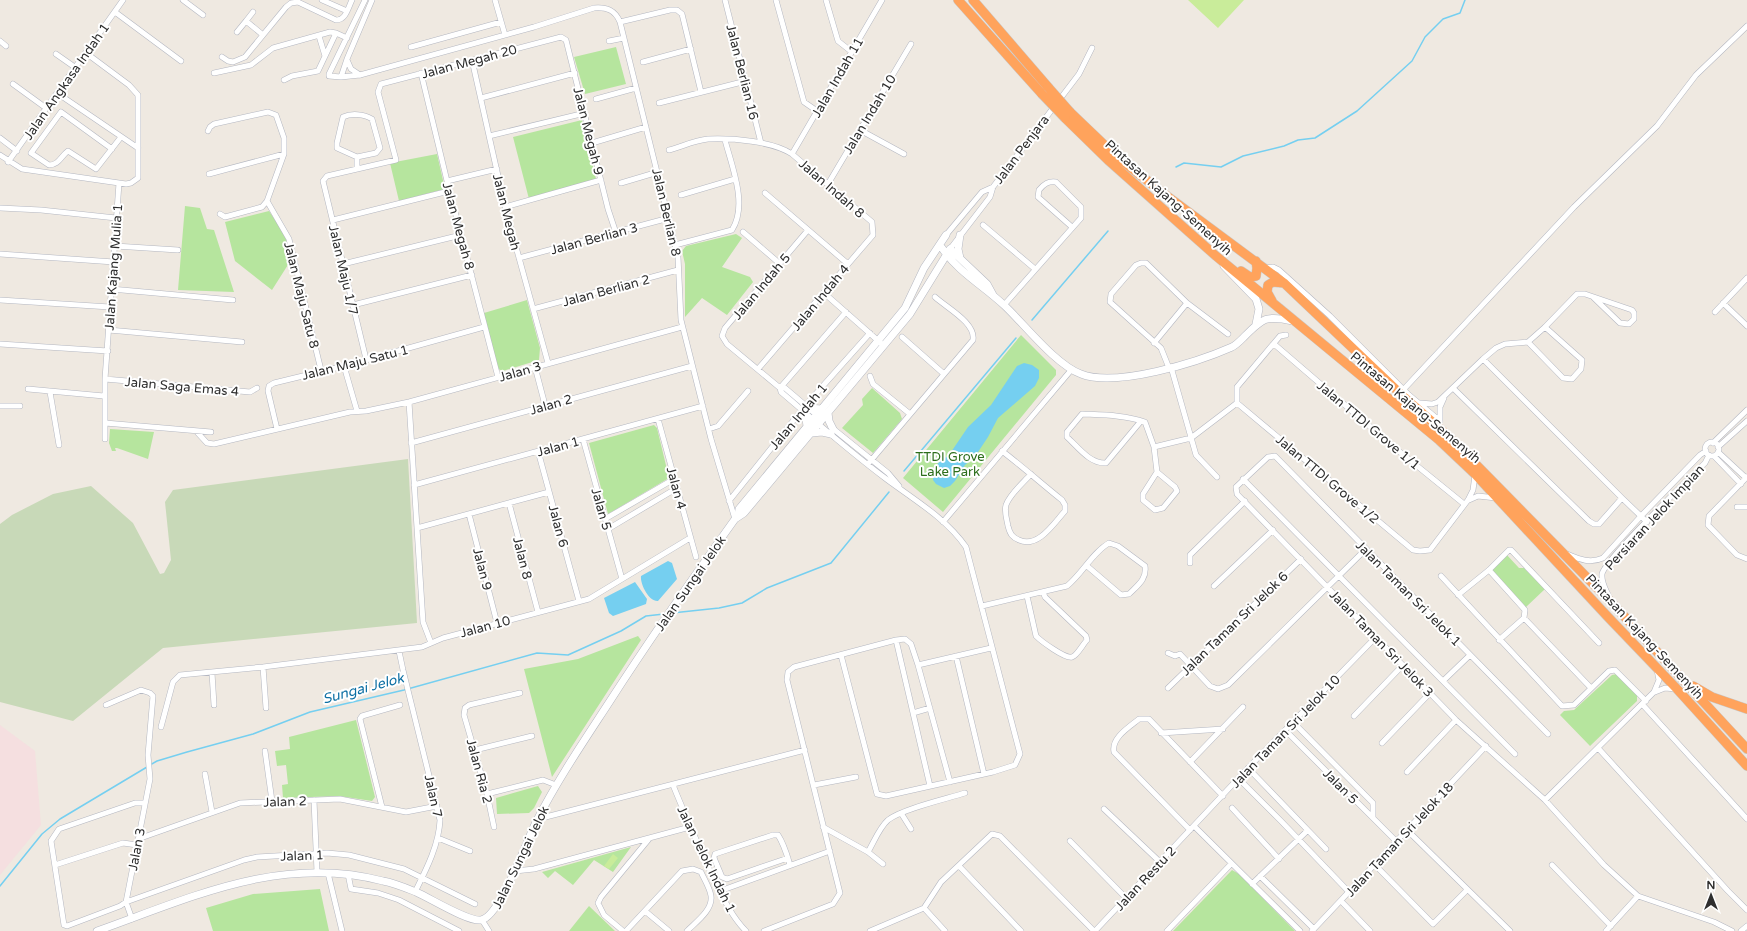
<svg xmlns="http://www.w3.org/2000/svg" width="1747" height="931" font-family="'Varela Round',sans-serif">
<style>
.medical{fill:#f5dfe0}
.green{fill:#b6e59e}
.cemetery{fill:#c8d9b8}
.pitch{fill:#c9ec9a}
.water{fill:#75cff0}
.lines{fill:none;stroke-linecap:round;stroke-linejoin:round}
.stream{stroke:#75cff0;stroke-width:1.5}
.street-casing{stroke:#b4b7c1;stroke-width:6}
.secondary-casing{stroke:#b4b7c1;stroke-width:8}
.highway-casing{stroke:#c9c9c9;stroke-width:10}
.street{stroke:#fff;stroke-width:5}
.secondary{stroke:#fff;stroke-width:7}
.highway{stroke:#ffa35c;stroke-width:9}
.highway-bridge-casing{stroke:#c9c9c9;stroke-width:10;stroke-linecap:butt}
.highway-bridge{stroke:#ffa35c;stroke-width:9}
.labels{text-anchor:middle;stroke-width:4;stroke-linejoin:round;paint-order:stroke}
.street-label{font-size:13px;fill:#2e2e2e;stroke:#fff}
.park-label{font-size:13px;fill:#2c6e1b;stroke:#fff}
.water-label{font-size:14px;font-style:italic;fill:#0d6fa3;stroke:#fff}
</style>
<rect width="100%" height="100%" fill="#efe9e1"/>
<!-- medical -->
<path class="medical" d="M0,725l35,26 6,74 -41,50z"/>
<!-- green -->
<path class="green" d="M616,47l10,37 -41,10 -11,-37z
M582,120l14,59 -67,20 -16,-62z
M437,154l8,35 -46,12 -9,-38z
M185,206l15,2 7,21 7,1 20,62 -56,-2z
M269,211l16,24 6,25 -19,30 -37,-29 -10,-39z
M736,234l6,4 -20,29 28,10 3,5 -26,33 -25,-17 -17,19v-53l-3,-13 4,-5z
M527,300l13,48 -1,12 -36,11 -5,-2 -14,-56z
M1021,335l35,35v5l-113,137 -40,-34z
M872,388l28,25 2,6 -29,34 -31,-25 21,-23 -1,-6z
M654,425l3,3 12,50 -61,36 -19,-71z
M110,429l44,3 -6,27 -31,-11h-2l1,3h-4l-3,-8z
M1506,554l13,14h5l21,21 -19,18 -35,-37z
M638,636l3,4 -89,137 -28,-108 54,-10z
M1617,674l20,20v7l-47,45 -30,-31 4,-4 10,-1 38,-35z
M356,720l19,77 -3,4 -33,-5 -56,2 -1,-13 6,-1 -2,-19 -9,1 -2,-15 15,-2 -1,-12z
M538,786l4,6 -8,16 -5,5 -32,1 -1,-16z
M631,847l-18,25 -19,-12 -21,25 -18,-14 -7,7 -6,-6z
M1232,870l7,4 56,57h-122z
M320,889l9,42h-116l-7,-23 47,-14z
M589,906l26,25h-46z"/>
<!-- cemetery -->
<path class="cemetery" d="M408,459l9,164 -254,25 -90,73 -73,-19v-178l12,-9 41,-21 38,-8 42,37 27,51 4,-1 7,-13 -6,-58 8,-12z"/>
<!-- pitch -->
<path class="pitch" d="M1188,0h56l-26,28z
M613,854l5,4 -9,11 -5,-3z"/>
<!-- water -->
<path class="water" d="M1024,363l8,2 7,5v8l-4,8 -37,32 -10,19 -12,18 -11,10 -10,16 -5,5 -6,2 -8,-4 -3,-4v-7l5,-10 11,-8 19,-28 23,-22 26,-39z
M668,561l4,2 5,16 -19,22c-9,1 -18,-17 -17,-25z
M635,582l12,17 -1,5 -33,12 -4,-3 -5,-15z"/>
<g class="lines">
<!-- stream -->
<path class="stream" d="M1176,167l8,-4 37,4 22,-11 41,-10 14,-6 17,-2 42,-27 55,-50 13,-24 18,-18 17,-6 5,-13
M1032,320l76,-89
M904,471l112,-133
M672,613l47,-5 23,-5 25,-15 64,-25 58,-71
M150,765l7,-4 30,-9 66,-18 57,-22 94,-22 133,-37 31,2 53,-24 25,-15 18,-2
M0,886l42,-52 18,-15 87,-52"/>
<!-- street casing -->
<g class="street-casing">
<path id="street" d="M183,0l20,15
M322,0l25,11
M365,0l-36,74v2l12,1 19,-2 174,-48 60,-19c13,-1 21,2 26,14l58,235 3,63 30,119 24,80
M495,0l10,35
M725,0l36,143
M776,0l28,102 13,9
M826,0l12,41 14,11
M115,12l66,49
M246,21l7,-9
M620,22l50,-12h7l5,4 19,78
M237,32l9,-11 17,14
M319,36l6,20
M0,41l6,5
M609,41l15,-3
M411,47l90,-25
M56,54l20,14
M222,57l6,4 5,1 12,-5 41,-50 5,-4 7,-1 38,18c10,0 12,-12 16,-20
M347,60l4,9 9,6
M472,60l33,147 43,156
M643,62l48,-13
M214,73l37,-8 22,-17 57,-16 6,1 11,5
M421,73l26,108 51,196
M341,77l6,-18 25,-59
M284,80l8,-4 26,-5 18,-38
M13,84l33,24
M57,93l81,55
M481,98l94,-25
M596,99l40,-11
M659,103l87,-22
M860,130l44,24
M208,131l2,-4 4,-3 54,-12 8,3 8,23v16l-17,47 -5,6 -37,10 -5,-3
M489,136l96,-23
M0,138l17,13
M592,143l54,-16
M112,149l-51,-37 -30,41 18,12c10,0 12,-9 19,-14l28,18 25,-32
M669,150c12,-3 26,-10 39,-11 24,-1 64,2 84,15l80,68 1,13 -115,134
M792,154l90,-154
M0,155l22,14 104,15 5,-1 7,-5v-83l-9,-10 -43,-32
M357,157l19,-4 4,-5 -8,-29c-8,-5 -21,-6 -29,-2l-6,26v5l20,9v12
M8,162l115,-162
M209,174l75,-20
M447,181l50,-12
M621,183l37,-11
M828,184l83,-140
M765,193l83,71
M681,195l54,-16
M267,201l22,38 32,131
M505,207l96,-27
M0,208l41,2 75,8
M333,220l116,-29
M983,225l52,44
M808,230l-83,98 -3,8 5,8 53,44 1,4c34,29 68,59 104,86 28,21 61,40 81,69l54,207 -5,11 -22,7 -107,24 -9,-2 -36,-139
M743,232l36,31
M946,235l36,-43 11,-5
M675,245l57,-15c16,-25 0,-63 -7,-90
M115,246l63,4
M950,249l40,-52 3,-10 86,-113 13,-26
M0,254l114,8
M519,258l150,-40
M343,264l118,-29
M1266,268l7,-1 6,3 51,46 79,79 31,26
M111,289l122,11
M824,293l59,52
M0,300l110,7
M1723,303l24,23
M353,305l119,-30
M1004,305l77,-87v-11l-25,-25c-8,-1 -12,2 -17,8l-1,7 34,30
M533,309l145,-39
M1715,312l32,-34
M109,330l133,12
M1286,335l-6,1 -43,51v16l176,147 7,1 10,-1 38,-50 5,-10 2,-15
M902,337l42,37
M1528,342l17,-15 32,-33h8l47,16 2,3v6l-5,5 -9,-1 -27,-26
M1528,342l35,36 9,1 9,-10 1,-9 -37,-33
M1154,343l33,-40
M0,344l108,7
M1274,344l121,104 69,56
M366,359l-43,-178 4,-5 69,-16 -18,-68 3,-8 180,-47 5,3 42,169 8,24
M1483,359l139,139 25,24
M344,366l13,45
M535,367l10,38
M1171,367l25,88 21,22
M1169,368l-8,-20 -51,-46 1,-8 25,-29 5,-2h5l41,40 41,31
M870,376l3,8 37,30
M105,379l145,13 7,-4
M780,388h5l34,29
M780,388l66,-76
M1453,388l136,133 5,3h5l23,-26
M28,389l76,7
M1404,389l170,-182 83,-81 39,-51 51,-49
M50,392l9,53
M409,402l14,220 8,21
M1420,403l12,1 6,-2 45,-43 13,-11 9,-4 23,-2
M0,406h20
M658,419l38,138
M1141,421l-35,42c-16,1 -28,-16 -39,-26v-5l15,-18c21,1 43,1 63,8l9,25
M1440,421v-14l4,-9
M105,423l106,9
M831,427l57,46 11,13
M277,429l-9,-38 1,-5 5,-3 70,-17 140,-39
M709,429l9,-3 30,-35
M196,431l11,12 7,1 136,-32 16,-1 43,-9 273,-75
M105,439v-60l14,-196
M583,439l39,140
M1705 449a7 7 0 1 1 14 0a7 7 0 1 1-14 0Z
M411,443l281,-77
M1713,443l34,-33
M1718,447l29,-26
M538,451l41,150
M1002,451c21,16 40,33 60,49l3,5v6c-11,12 -27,38 -46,29 -7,-3 -9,-6 -11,-14 -1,-6 -4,-14 -2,-21 4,-11 17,-22 25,-31
M1718,452l28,26
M1714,456l27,28
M868,464l105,-124c3,-17 -26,-32 -38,-43
M1157,472l18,15 2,4 -14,17 -8,2 -12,-10v-6l14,-22 -3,-25 37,-9 46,-35
M1747,477l-38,39 -1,9 29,30 10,4
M1243,479l272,275
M414,485l289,-79
M1469,500l9,-4 18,2
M729,501l76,-95 65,-73
M509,503l29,109
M1737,507h10
M469,514l28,109
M605,519l69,-40
M943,522l129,-153
M417,528l132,-36
M608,529l69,-41
M1567,554c12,5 23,10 36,4l38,-42 59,-61 6,-4
M1190,563v-8l55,-54
M1489,570l36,40 -1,8 67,70
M1441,576l121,130 12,-1 35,-34 6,-1 31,31
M1214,586l59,-56
M1458,595l31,-25 20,-20h2l88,93
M1027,596l9,40c5,5 29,23 36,21 5,-1 11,-13 15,-17l-1,-4 -41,-39 -2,-5
M1609,597c-3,-7 -8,-15 -7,-23 3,-15 87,-95 103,-111l4,-8
M982,606l85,-20c15,-12 26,-34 42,-43l9,3 27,20c2,13 -7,19 -16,28l-8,1 -34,-29
M896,640l34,146
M1499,640l25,-22
M399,651l4,19 37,150c-1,25 -14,50 -25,72
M1168,653l7,3 5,-2 30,32 8,3 10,-4 138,-136
M956,656l28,118
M918,665l73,-17
M263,667l3,41
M212,673l2,32
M1443,681l27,-26
M1168,688l133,-129
M1655,692l10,-4 11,1
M1642,704l105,115
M106,705l35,-15 9,3 3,3 -5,59 2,24 -24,123 6,17
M913,713l17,-5
M1354,716l49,-51
M1293,722l80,81v14
M161,727l12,-45 7,-7 83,-8 159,-20 21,-9 146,-39 101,-61
M1285,730l112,112
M1161,733l62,-4
M1548,734l-273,-278 -7,1 -32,30 1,7 219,226 89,80 59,65 34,31 76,26 18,9
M1382,743l48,-50
M1598,748l130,143 19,19
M475,750l57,-14
M265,751l7,50
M1190,762l53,-55
M1248,768l78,81
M1407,772l49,-52
M205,774l7,38
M1239,779l42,42 68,71
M673,785c12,30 25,59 38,88 10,20 19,42 35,58
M814,785l42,-8
M487,794l56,-14 13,5
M314,800l3,72
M1545,800l109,-108 5,-12 -2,-10
M145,803h-10l-76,26 -8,12 13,84 3,1 53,-20 6,-4 118,-42 13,-3 70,-4 22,2 55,14 71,35
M382,807l-22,-88 2,-3 38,-11
M1232,808l47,51
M1104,809l56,53
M901,813l10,16
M538,819l267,-69
M1194,826l106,105
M494,827l-7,-33 -23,-79 1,-7 4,-3 51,-12
M823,827l45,25c6,-10 11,-24 20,-32 14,-11 58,-21 77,-27
M1190,830l-76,-78c-3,-14 15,-25 25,-33h10l74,77
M1408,831l102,100
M438,838l32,13
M138,839l102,-36 100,-4 66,13 31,-6
M1070,841l56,57
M868,852l15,12
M788,858l-61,21 -5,-2 -8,-19 1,-4 58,-19h5c6,9 9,20 12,30
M55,865l68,-22 14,2
M1375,865l58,59 34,-34
M1552,865l59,61
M959,866l62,65
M515,871l19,-2 156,-42
M328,873l14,58
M348,874l3,15 27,4 21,7 60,31
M1260,876l54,53
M1252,884l55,-53
M720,891l110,-40
M1341,901l29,30
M924,908l21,23
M645,911l24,20
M482,920l7,11
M623,931l-19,-16 -6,-12 3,-6 48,-58
M626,931l56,-60 11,-2 8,3c3,7 9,16 10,24 2,14 -15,26 -24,35
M764,931l69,-27 7,-11 -53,-213 1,-8 6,-5 102,-27 9,-1 6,5 7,21 32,117
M870,931l54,-23 17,-26 51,-48 8,2 94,95
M1095,931l153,-163 128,-131
M1167,931l64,-67
M1312,931l174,-185
M1606,931l32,-35
M1741,931l6,-5"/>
</g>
<!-- secondary casing -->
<g class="secondary-casing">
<path id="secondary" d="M960,235l-2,14 2,9
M942,248c16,24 42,38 63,58 20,19 51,59 76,68 35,14 117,-12 151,-27 4,-2 8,-6 11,-9 20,-20 22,-23 50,-17
M950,249l37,35 6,11
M1224,266l32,33 3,10 -3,15
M809,408l12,1
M805,412l2,14
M828,413l1,8 4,8
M812,433l10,-1 9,2
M738,516l1,-7 166,-201 19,-40 22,-33
M97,931c93,-33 184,-77 286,-50 11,2 23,7 33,11 14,6 52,30 65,28 19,-3 46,-80 55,-98 22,-43 48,-81 74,-121 40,-62 82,-122 125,-182l9,-6 166,-199 40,-65"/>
</g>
<!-- highway casing -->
<g class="highway-casing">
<path id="highway" d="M958,0l84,94
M973,0l75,87
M1070,112l46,44 51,40 117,87 121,115 41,36 165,168 136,147
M1065,118l44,43 107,95 223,184 36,34 133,143 69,72 70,77
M1241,271l9,6 6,-1 1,-8 -1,-7
M1272,301l-5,-9 1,-7 5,-3 11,1
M1693,686l19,11 35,12"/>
</g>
<!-- street -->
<use href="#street" class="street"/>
<!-- secondary -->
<use href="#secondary" class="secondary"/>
<!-- highway -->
<use href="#highway" class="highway"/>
<!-- highway-bridge casing -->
<g class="highway-bridge-casing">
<path id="highway-bridge" d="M1048,87l22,25
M1042,94l23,24"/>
</g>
<!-- highway-bridge -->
<use href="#highway-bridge" class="highway-bridge"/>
</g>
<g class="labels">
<!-- street labels -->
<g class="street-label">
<text transform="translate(469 61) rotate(-15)" y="5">Jalan Megah 20</text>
<text transform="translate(743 72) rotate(76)" y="5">Jalan Berlian 16</text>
<text transform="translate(837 77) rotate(-60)" y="5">Jalan Indah 11</text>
<text transform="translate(66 81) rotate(-55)" y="5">Jalan Angkasa Indah 1</text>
<text transform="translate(869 114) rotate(-59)" y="5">Jalan Indah 10</text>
<text transform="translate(589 131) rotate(76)" y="5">Jalan Megah 9</text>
<text transform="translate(1021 149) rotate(-53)" y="5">Jalan Penjara</text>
<text transform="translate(832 188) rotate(41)" y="5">Jalan Indah 8</text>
<text transform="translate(1169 197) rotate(42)" y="5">Pintasan Kajang-Semenyih</text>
<text transform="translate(507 212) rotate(76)" y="5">Jalan Megah</text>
<text transform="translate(667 212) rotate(77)" y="5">Jalan Berlian 8</text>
<text transform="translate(459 226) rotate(75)" y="5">Jalan Megah 8</text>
<text transform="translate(594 238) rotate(-15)" y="5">Jalan Berlian 3</text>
<text transform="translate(113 267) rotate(-86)" y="5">Jalan Kajang Mulia 1</text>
<text transform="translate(344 270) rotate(77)" y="5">Jalan Maju 1/7</text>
<text transform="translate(761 286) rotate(-50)" y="5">Jalan Indah 5</text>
<text transform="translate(606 290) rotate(-15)" y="5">Jalan Berlian 2</text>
<text transform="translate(302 295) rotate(76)" y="5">Jalan Maju Satu 8</text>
<text transform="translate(820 297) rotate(-50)" y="5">Jalan Indah 4</text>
<text transform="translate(355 362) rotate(-14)" y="5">Jalan Maju Satu 1</text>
<text transform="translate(520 371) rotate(-16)" y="5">Jalan 3</text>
<text transform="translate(182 386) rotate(5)" y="5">Jalan Saga Emas 4</text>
<text transform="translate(551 404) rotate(-16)" y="5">Jalan 2</text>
<text transform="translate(1416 407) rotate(40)" y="5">Pintasan Kajang-Semenyih</text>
<text transform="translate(798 416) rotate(-50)" y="5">Jalan Indah 1</text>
<text transform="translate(1369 425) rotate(40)" y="5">Jalan TTDI Grove 1/1</text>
<text transform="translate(558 446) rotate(-15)" y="5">Jalan 1</text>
<text transform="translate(1328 479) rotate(40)" y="5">Jalan TTDI Grove 1/2</text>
<text transform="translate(677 488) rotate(75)" y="5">Jalan 4</text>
<text transform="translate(602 509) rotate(74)" y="5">Jalan 5</text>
<text transform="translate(1654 517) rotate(-47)" y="5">Persiaran Jelok Impian</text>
<text transform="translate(559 526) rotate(75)" y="5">Jalan 6</text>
<text transform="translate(523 558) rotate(76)" y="5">Jalan 8</text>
<text transform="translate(483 569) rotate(76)" y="5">Jalan 9</text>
<text transform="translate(690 583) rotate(-55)" y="5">Jalan Sungai Jelok</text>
<text transform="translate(1409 593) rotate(45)" y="5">Jalan Taman Sri Jelok 1</text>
<text transform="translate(1234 623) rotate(-44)" y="5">Jalan Taman Sri Jelok 6</text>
<text transform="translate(485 626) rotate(-15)" y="5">Jalan 10</text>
<text transform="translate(1645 636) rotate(47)" y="5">Pintasan Kajang-Semenyih</text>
<text transform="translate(1382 643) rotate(46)" y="5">Jalan Taman Sri Jelok 3</text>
<text transform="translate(1285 731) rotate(-46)" y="5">Jalan Taman Sri Jelok 10</text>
<text transform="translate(480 771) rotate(75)" y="5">Jalan Ria 2</text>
<text transform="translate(1341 786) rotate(45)" y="5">Jalan 5</text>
<text transform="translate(434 796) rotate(78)" y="5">Jalan 7</text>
<text transform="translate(285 801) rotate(-2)" y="5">Jalan 2</text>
<text transform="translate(1399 839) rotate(-47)" y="5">Jalan Taman Sri Jelok 18</text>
<text transform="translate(136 849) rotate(-79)" y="5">Jalan 3</text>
<text transform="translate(302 855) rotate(-2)" y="5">Jalan 1</text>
<text transform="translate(520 857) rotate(-64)" y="5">Jalan Sungai Jelok</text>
<text transform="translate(707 859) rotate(64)" y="5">Jalan Jelok Indah 1</text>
<text transform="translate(1145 878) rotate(-47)" y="5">Jalan Restu 2</text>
</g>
<!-- park labels -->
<g class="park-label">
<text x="950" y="461">TTDI Grove<tspan x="950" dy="15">Lake Park</tspan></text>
</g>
<!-- water labels -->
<g class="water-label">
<text transform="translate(363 688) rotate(-15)" y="5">Sungai Jelok</text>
</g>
</g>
<!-- north arrow -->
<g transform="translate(1711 895)" stroke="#ffffff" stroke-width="3" paint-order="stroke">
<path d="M0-3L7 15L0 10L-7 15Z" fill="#2e2e2e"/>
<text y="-6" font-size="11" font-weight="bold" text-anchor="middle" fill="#2e2e2e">N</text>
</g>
</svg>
